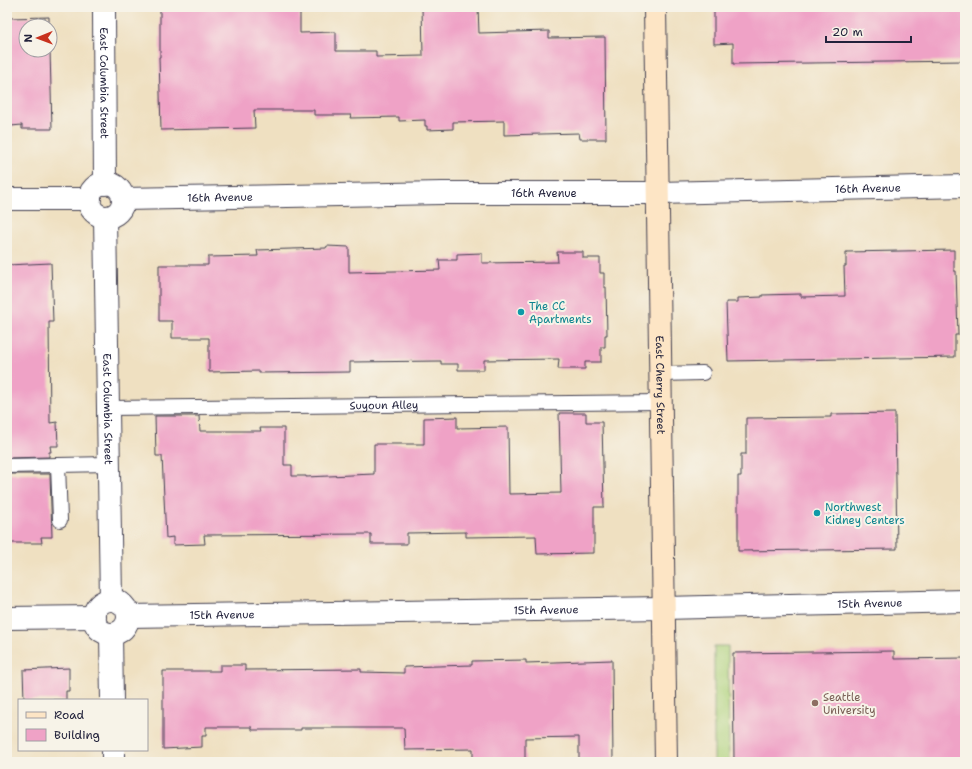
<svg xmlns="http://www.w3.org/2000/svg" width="972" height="769" font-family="'Shantell Sans',sans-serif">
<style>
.green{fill:#aed27b;stroke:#687a5b}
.building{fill:#efa2c6}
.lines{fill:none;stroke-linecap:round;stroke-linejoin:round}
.lane-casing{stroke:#413e4f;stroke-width:16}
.street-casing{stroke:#413e4f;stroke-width:24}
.secondary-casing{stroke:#413e4f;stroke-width:24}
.lane{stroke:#fff;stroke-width:14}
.street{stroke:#fff;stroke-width:22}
.secondary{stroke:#fde5c5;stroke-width:22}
.culture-dot{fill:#0f9aa8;stroke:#f7f3e8;stroke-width:1.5}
.education-dot{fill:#8d6e63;stroke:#f7f3e8;stroke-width:1.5}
.labels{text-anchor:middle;stroke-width:4;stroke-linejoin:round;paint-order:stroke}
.street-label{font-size:11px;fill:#22223b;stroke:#f7f3e8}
.culture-label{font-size:11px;fill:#0d838f;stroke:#f7f3e8;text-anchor:start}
.education-label{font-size:11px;fill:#785e54;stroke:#f7f3e8;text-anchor:start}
</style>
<rect width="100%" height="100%" fill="#f7f3e8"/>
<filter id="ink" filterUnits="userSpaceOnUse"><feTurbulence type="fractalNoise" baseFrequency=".025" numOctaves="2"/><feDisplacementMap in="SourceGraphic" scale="8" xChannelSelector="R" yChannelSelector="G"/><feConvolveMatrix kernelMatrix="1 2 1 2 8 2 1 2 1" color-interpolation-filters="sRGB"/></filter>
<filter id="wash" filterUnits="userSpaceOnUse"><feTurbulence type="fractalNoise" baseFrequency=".012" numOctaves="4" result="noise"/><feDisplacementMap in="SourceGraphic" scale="16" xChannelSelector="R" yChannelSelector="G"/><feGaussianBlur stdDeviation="0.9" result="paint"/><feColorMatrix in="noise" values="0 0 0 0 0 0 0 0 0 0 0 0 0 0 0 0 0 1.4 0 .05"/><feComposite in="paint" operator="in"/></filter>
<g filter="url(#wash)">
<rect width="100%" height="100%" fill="#efe0c1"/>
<!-- green -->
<path class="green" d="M714,646h14l1,116h-15z"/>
<g id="blocks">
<!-- building -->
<path class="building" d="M160,7h140v26l36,-1v19h40v6l47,-1 -1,-49h56l1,26 70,-2v7l56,-1 1,102h-26l-1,-6 -75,2v-14l-51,1v7l-26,1v-4h-2v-6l-26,1v-4l-49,1 1,-3h-37v-5h-60l1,18 -94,2 -2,-73h1z
M714,7h251v54l-232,3v-21l-19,1z
M49,17v9h-23v24h24l2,79h-30v-4l-11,1 -1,-10h-1l-2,-68h3l-1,-30z
M327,246l22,1v25l91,-2 -1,-10h18v-6l25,-1v10l76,-1 -1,-10h26v6h17v15h4v14h2l1,48h-2v12h-4v15h-16v7h-27l1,-10 -75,1v10h-26v-6h-17v-3l-91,1v10l-91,1v-2l-50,1v-34h-37v-17h-13v-56h49v-8l50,-1 -1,-6 69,-2z
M954,250v21h2l2,64h-3v22l-227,4 -2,-59h12v-4l24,-1v-2l39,-1v3l44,-1 -1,-30h2v-14z
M51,263l2,59h-4l1,101 7,-1 1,24h-8l1,6h-2v5l-42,1v-193z
M559,413h27v9h16l2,85h-10v46l-57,1 -1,-18 -70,1v-5l-59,1v11h-36v-10l-167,1 1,9 -32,1v-8l-7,1 -4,-82h-6l-1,-40h44l1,15h61l-1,-3h24v37h8v11h14v1l68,-3v-30h50v-26l33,-1v11l51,-1 1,67 52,-1z
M895,413l2,136 -159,2v-75h3v-22h5v-36l85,-1v-3z
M7,474h43l2,63h-11l1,6h-32v-6h-3z
M894,651v8l71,-1v104h-231l-1,-109z
M526,660v3l86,-3 1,102h-34v-25l-54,1v24h-52v-13l-68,1 -1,-22h-103v2h-49v-3h-46v9h-4v11l-39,2v-78h57v-6h25v5l116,-1v3l43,1v-6l68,-2v-4z
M69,668v23h-3v9h-42l-1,-30z"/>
</g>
</g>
<g filter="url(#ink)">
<use href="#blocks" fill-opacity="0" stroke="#413e4f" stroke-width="1"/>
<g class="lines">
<!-- lane casing -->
<g class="lane-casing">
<g id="lane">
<path d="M660,374l43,-1"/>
<path id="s1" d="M108,408l553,-6"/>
<path d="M58,465l2,55"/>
<path d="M7,466l102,-2"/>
</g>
</g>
<!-- street casing -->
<g class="street-casing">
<g id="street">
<path id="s2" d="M104,7l1,177"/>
<circle cx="106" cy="200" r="17"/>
<path d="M7,199h83"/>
<path id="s3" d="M123,199l319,-6h216l307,-7"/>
<path id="s4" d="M105,217l6,383"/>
<circle cx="111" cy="617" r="17"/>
<path id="s5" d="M128,616l536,-8 301,-7"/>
<path d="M7,618l88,-1"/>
<path d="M111,634l1,66"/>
<path d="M113,750v12"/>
</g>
</g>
<!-- secondary casing -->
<g class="secondary-casing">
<g id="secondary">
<path id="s6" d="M655,7l11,755"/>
</g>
</g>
<!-- lane -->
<use href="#lane" class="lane"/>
<!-- street -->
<use href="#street" class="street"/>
<!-- secondary -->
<use href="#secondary" class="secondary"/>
</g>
</g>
<!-- markers -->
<g class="culture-dot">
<circle cx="521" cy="312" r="4"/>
<circle cx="817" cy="513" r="4"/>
</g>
<circle class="education-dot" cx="815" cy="703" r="4"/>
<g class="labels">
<!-- street labels -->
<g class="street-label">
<text dy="4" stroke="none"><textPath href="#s2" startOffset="76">East Columbia Street</textPath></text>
<text dy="4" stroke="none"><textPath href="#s3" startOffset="745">16th Avenue</textPath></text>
<text dy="4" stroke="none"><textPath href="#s3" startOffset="421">16th Avenue</textPath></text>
<text dy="4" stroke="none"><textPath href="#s3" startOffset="97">16th Avenue</textPath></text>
<text dy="4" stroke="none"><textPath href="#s6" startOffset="378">East Cherry Street</textPath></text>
<text dy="4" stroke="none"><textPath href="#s1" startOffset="276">Suyoun Alley</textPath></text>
<text dy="4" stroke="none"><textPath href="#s4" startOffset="192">East Columbia Street</textPath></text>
<text dy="4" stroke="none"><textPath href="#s5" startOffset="742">15th Avenue</textPath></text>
<text dy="4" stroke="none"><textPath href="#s5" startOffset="418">15th Avenue</textPath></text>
<text dy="4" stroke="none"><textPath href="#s5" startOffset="94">15th Avenue</textPath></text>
</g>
<!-- culture labels -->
<g class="culture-label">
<text x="529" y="310">The CC<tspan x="529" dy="13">Apartments</tspan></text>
<text x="825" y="511">Northwest<tspan x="825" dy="13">Kidney Centers</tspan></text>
</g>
<!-- education labels -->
<g class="education-label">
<text x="823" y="701">Seattle<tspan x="823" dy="13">University</tspan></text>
</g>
</g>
<!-- margin -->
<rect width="972" height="769" fill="none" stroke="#f7f3e8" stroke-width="24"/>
<!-- legend -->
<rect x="18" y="699" width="130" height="52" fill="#f7f3e8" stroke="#a29fa3"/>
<rect x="26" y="712" width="20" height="6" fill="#fde5c5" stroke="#a29fa3"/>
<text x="54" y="719" font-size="12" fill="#22223b">Road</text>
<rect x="26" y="729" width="20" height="12" fill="#efa2c6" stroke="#a29fa3"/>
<text x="54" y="739" font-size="12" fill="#22223b">Building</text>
<!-- north arrow -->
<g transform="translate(38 38) rotate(269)"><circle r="19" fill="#f7f3e8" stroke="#a29fa3"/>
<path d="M0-3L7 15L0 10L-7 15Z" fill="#c8321e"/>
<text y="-6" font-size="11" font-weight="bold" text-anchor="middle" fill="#22223b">N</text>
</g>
<!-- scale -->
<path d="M826 36v6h85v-6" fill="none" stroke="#22223b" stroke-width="2"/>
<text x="832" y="36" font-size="12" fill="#22223b" stroke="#f7f3e8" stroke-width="3" paint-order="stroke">20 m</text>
</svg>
